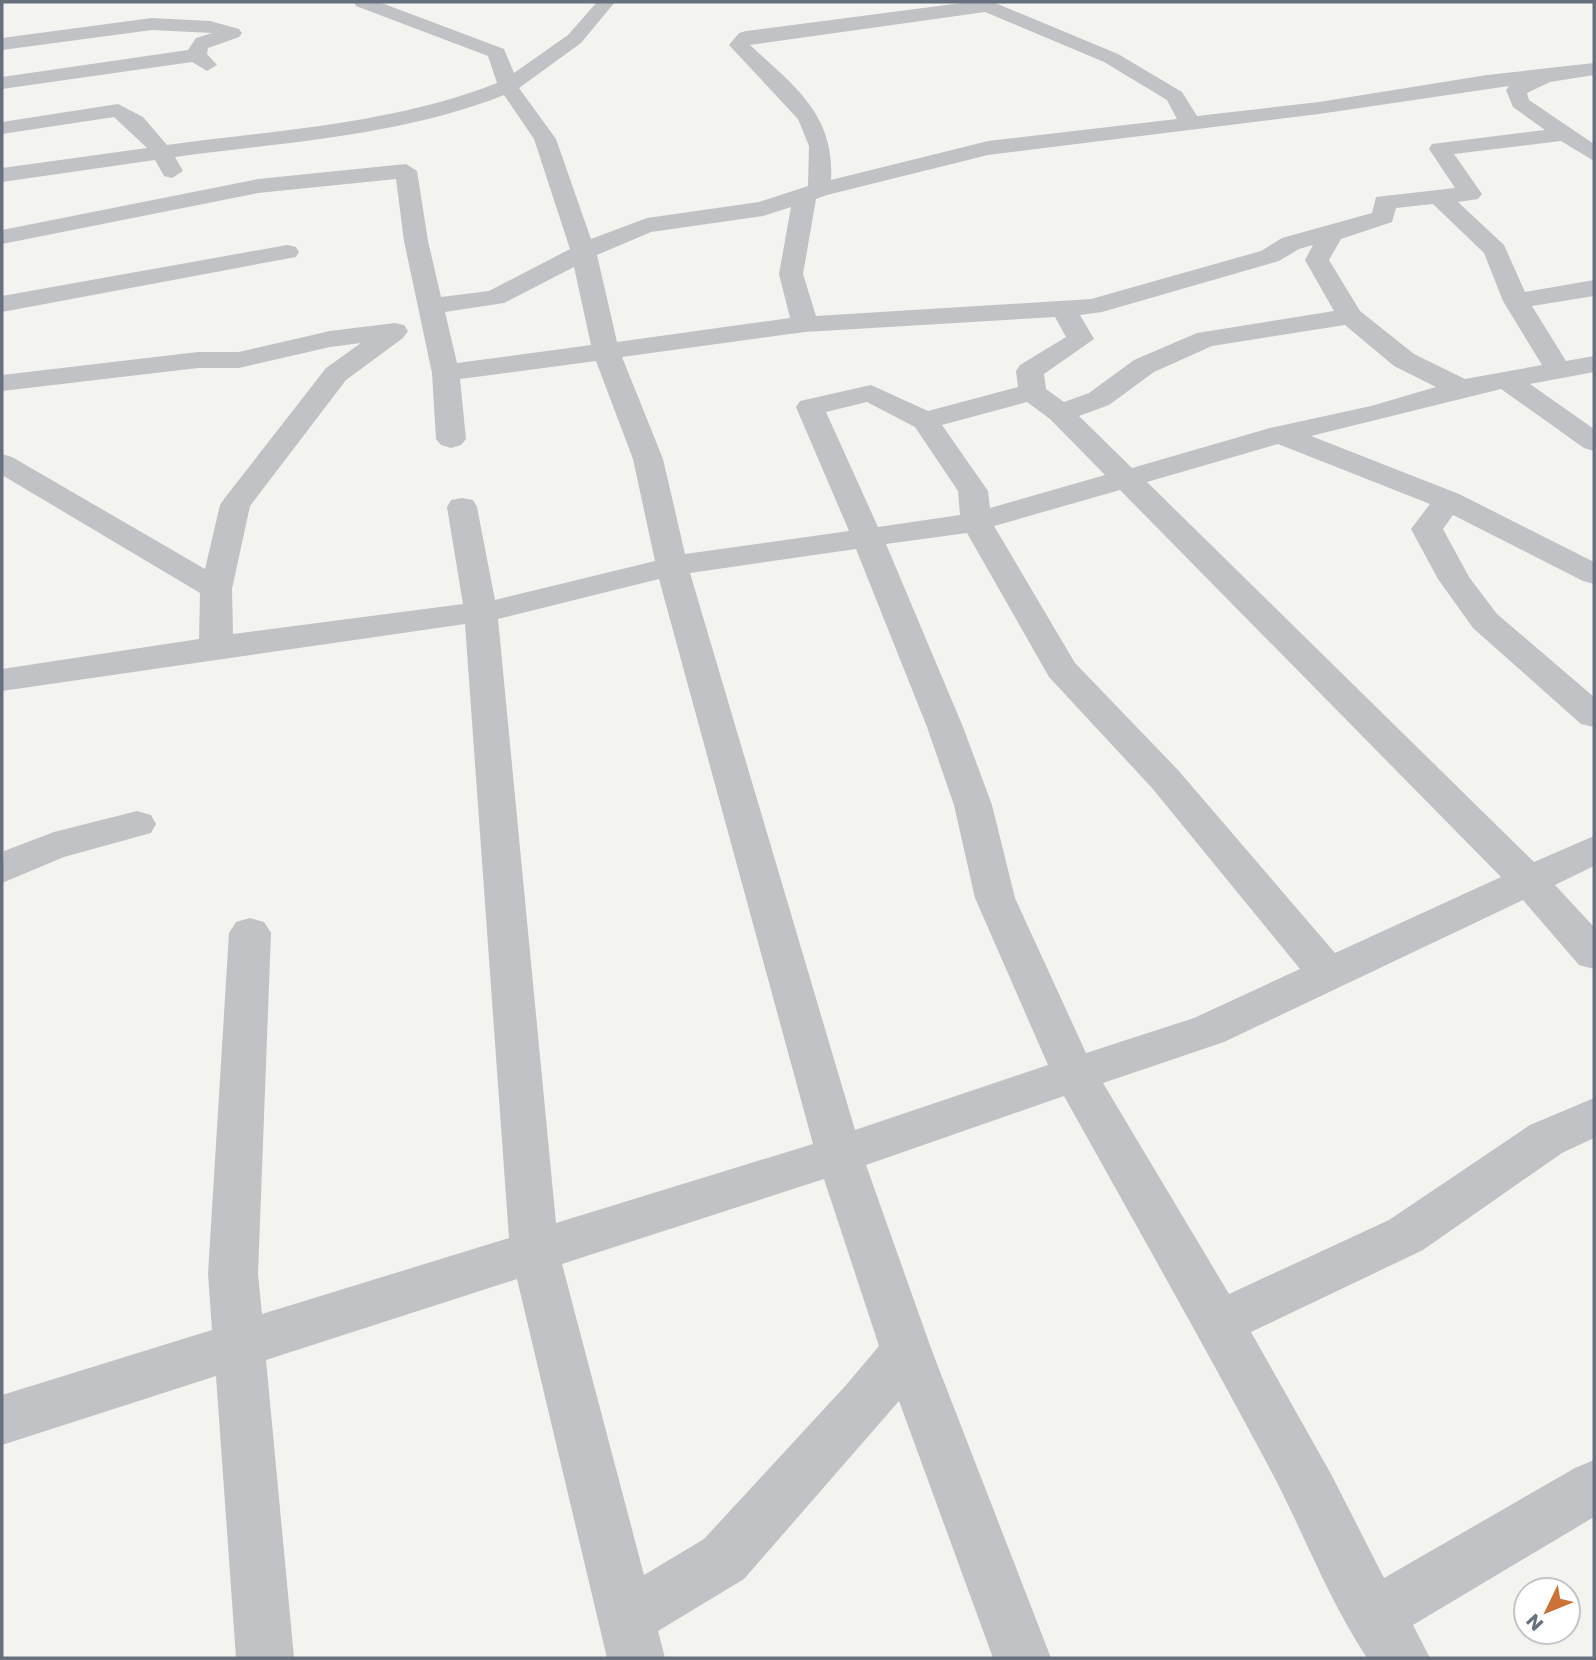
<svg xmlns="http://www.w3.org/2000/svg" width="1596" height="1660" font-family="Poppins,sans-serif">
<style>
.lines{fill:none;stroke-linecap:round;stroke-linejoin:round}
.minor{fill:#c0c2c5;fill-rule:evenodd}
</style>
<rect width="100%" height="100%" fill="#f3f4f0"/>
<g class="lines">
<!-- minor -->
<path class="minor" d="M354,2h25l125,47 10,24 54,-38 29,-33h18l-34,41 -62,45 37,51 35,100 56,-21 112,-16 49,-16 1,-40 -11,-27 -69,-74 10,-12 7,-2 223,-29h24l125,52 64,38 15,24 122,-14 168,-27 107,-12v12l-44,7 -23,11 2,7 65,44v17l-33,-20 -107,13 28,40 -4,5 -20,3 46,43 21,47 69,-12v16l-62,10 34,55 28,-5v16l-64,12 64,45v22l-10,-3 -83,-59 -190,47 148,58 135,68v22l-11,-3 -130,-66 -10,14 26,48 28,37 97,83v30l-13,-3 -108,-96 -35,-49 -27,-50 19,-25 -152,-60 -131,38 387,380 60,-26v30l-39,19 39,42v42l-15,-4 -56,-65 -299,142 -121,41 126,211 160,-74 141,-95 64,-27v40l-32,15 -139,97 -172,82 80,142 53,104 191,-110 19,-8v57l-181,108 17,33h-63c-39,-59 -64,-127 -97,-189 -67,-126 -137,-249 -206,-373l-198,69 66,186 119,307h-58l-94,-257 -155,178 -86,52 7,27h-58l-90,-379 -251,81 28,298h-58l-20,-282 -214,69v-50l210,-65 -4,-56 21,-341 7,-11 14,-4 14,4 7,11 -13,341 4,40 247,-76 -44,-614 -463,67v-22l197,-30 1,-46 -198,-118v-21l10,3 193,112 15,-64 4,-6 102,-131 35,-25 -31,4 -91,21h-41l-196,23v-16l196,-23h41l91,-21 65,-8 9,2 4,6 -5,7 -57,42 -96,126 -18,83 1,45 230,-30 -16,-97 4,-7 11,-2 11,2 4,7 18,93 160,-39 -22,-102 -37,-98 -136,18 6,60 -5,6 -10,3 -10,-3 -5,-6 -4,-66 -28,-132 -8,-62 -138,14 -256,51v-14l256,-51 148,-15 11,7 11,70 13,56 48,-6 81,-42 -36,-110 -30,-44c-103,41 -219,47 -329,62l8,14 -11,7 -8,-2 -9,-16 -153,22v-14l145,-20 -33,-31 -112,17v-12l116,-18 25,13 24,28c110,-15 226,-21 330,-62l-9,-27 -132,-50zM985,12l119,50 63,38 10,19 -189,22 -157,39c4,-66 -37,-94 -81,-135zM1509,86l-3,4 7,17 32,23 -113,14 -3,5 26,39 -79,9 -4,16 -90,25 -21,13 -170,48 -275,17 -13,-42 13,-75 11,-4 161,-40 331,-41zM1433,204l51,49 19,48 39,64 -77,14 -51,-25 -54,-43 -31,-51 12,-21 51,-17 4,-14zM791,207l-12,67 11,44 -173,24 -20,-87 54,-23 112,-16zM1313,245l-8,15 29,51 -137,22 -63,27 -45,33 -25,9 -18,-13 -2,-15 50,-35 -14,-24 22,-3 177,-51 20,-12zM574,267l17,78 -134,18 -12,-51 59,-9zM1055,317l11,20 -46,28 -4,6 2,16 -90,24 -57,-26 -71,16 -4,6 53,124 -164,23 -22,-95 -41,-102 183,-25zM1345,325l49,41 42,21 -65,19 -101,22 -138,40 -53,-52 30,-11 45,-33 58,-26zM867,402l48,25 43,64 2,24 -82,12 -52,-115zM1027,402l23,17 55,56 -115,33 -2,-17 -46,-66zM1120,490l381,387 -166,76 -157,-183 -103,-107 -81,-137zM967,533l82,144 103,111 148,181 -106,49 -108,35 -71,-155 -23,-93 -29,-78 -77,-183zM856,549l71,178 27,78 21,93 73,167 -193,65 -165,-557zM659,579l154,565 -257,79 -58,-604zM824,1179l55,167 -32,38 -143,155 -60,36 -82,-311z
M152,18l58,3 29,8 3,4 -3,4 -31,11 -1,6 10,11 -10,6 -15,-9 -190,27v-12l186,-27 8,-12 16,-5 -60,-3 -150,20v-12z
M287,245l9,2 3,5 -3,5 -294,55v-16z
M137,811l14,4 5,9 -5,9 -87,24 -62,26 2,-32 50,-19z"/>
</g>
<!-- border -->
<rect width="1596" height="1660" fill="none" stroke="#66707e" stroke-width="7"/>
<!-- north arrow -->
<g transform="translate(1547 1611) rotate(227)"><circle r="33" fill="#ffffff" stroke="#c2c6cb" stroke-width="2"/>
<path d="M0-5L12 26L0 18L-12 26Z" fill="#cd7237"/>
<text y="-10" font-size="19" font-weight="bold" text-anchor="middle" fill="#66707e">N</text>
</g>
</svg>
